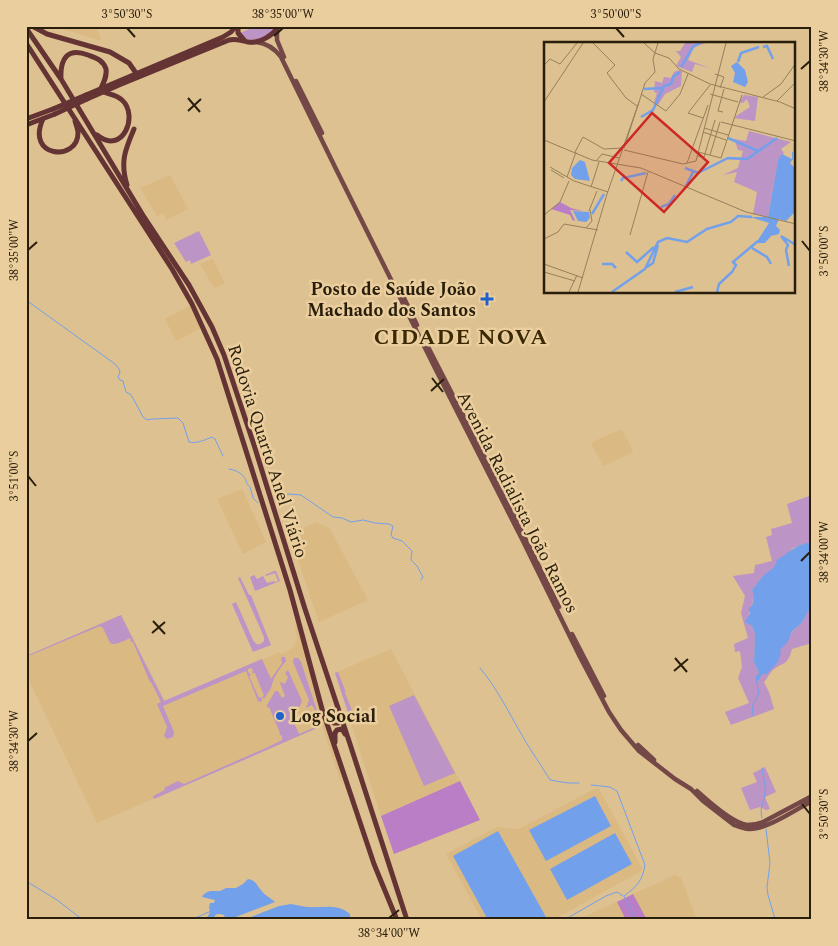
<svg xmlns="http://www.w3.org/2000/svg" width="838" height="946" font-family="Spectral,serif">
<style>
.built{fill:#dab982}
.green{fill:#bc94c5}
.forest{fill:#b97ec6}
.water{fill:#72a0eb}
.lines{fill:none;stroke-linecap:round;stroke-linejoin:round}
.stream{stroke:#72a0eb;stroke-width:1}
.primary{stroke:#734847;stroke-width:4.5}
.highway{stroke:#643333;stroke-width:5}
.highway-bridge{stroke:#643333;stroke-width:5}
.ticks{fill:none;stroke:#291e0b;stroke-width:2}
.poi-dot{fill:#2061cd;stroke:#ebce9e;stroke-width:2}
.labels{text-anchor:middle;stroke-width:5;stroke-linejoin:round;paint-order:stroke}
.poi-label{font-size:18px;font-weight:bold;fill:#291e0b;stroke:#ebce9e;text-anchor:end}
.street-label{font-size:18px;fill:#291e0b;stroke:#ebce9e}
.district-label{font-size:22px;font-weight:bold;letter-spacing:1px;fill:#3b2904;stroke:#ebce9e}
.inset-river{fill:none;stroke:#72a0eb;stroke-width:2.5}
.inset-road{fill:none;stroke:#96805b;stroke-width:1}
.view{fill:#cd2827;fill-opacity:0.15;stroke:#cd2827;stroke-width:2.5}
.inset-edge{fill:none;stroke:#291e0b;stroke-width:2.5}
.neatline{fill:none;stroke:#291e0b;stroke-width:2}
.ticks-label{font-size:12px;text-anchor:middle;fill:#291e0b}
</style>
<rect width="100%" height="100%" fill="#dec191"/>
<!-- built -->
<path class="built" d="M54,26h42l6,15z
M170,175l18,34 -23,12 -1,-2 2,-1 -3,-5 -6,3 -17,-28z
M213,259l12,25 -11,4 -14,-24z
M491,290l5,12 -13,7 -6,-12z
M190,306l11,22 -25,13 -11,-22z
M622,429l11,22v1l-29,14 -1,-1 -12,-21 1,-2z
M242,489l24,53 -23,12 -26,-55z
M317,522l13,7 38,71 -49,22 -30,-88z
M121,615l44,86 115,-49 1,3 8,-5 4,-3 4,-8 -2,-13 2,-1 48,164 -7,-15 -16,-48 -225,97 -71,-149v-18z
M391,649l69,132 -79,35 -46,-143z
M598,787l45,83 -90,50h-71l-36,-66 51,-27 22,2z
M675,875l6,3 16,42h-120z"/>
<!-- green -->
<path class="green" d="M256,26h21c-8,10 -20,16 -32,13l-5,-6z
M199,231l12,24 -20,9 -1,-4 -4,2 -12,-19z
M812,495v49h-9l-10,4 -20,20 -12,10 -9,12 2,8 -8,25 6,3 3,8 -1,28 5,11 3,1 18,-24 11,-17 11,-11 10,-20v10l-2,7h2v24l-20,6c-5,19 -10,12 -20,22 -3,3 -5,8 -8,11l5,10 5,17 -43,16 -6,-13 24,-9 -11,-25 4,-11 -2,-16 -5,1 -1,-8 14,-6 -7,-25 4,-17 -12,-20 21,-3 1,-8 17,-4 -6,-24 6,-2 -1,-6 21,-6 -5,-19z
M274,571h2l4,10 -25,10 -5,-14 4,-2 3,4 6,-3 4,7 7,-2 1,1 3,-1 -3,-8 -9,3 -1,-1z
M240,577l9,18h2l20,50 -18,7 -21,-48 4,-2 17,38 3,4c3,1 5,0 8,-3v-4l-26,-59z
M121,615l43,86 98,-42 9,20 11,-16 -1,-6h4l1,4 -5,6 -7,11 -3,10 -7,11 -2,-2 2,-1 -9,-23h-3l1,-3 -2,-2 -3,1v3l3,3 -2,1 10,22 2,-1 1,3 -1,2 -3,-1 -12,-30 -83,35 11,26 -1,5 -6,2 -3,-3 3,-9 -10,-23 4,-2 -10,-20h-1l-17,-40h-2l-1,-4c-7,3 -14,8 -20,5l-7,-15 -3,-2 -74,31v-1z
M294,658h4l3,4 21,64 -168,73 -1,-3 12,-6 -1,-2 14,-7 6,3 84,-37 14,-7v-4l-3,-2 1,-1 -11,-26 -2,1v-3l8,-14h3l4,7 3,-2 -5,-13v-1l5,2 3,-7 -3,-4 3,-3 14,31 -2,5 -11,5 10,23 19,-8 -5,-12 3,-2 -4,-7 -6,3 3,-8 -16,-38z
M338,672l7,18v3l8,20 -4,2 -14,-42z
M414,695l41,78 -31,13 -35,-80z
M765,767l11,25 -11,5 5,12 -4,1 -6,-3 -10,3 -9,-22 16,-6 -4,-9z"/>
<!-- forest -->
<path class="forest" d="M460,781l20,39 -86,34 -13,-38z
M633,894l14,26h-21l-9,-18z"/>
<!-- water -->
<path class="water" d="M808,543l4,1v58c-2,6 -6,13 -9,19 -3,4 -9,8 -12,12 -1,2 -1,5 -3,8 -2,4 -5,5 -8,9l1,2 -3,10 -11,12h-5l-3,6 -3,1v-5l3,-3 -5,-11 1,-28 -3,-8 -6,-3 -1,-1 5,-9 -1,-4c6,-6 5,-12 3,-19 4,-5 7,-10 11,-14 6,-6 12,-7 14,-16 12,-7 17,-15 31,-17z
M595,796l16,30 -65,35 -17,-31z
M498,831l48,86 -6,3h-52l-35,-64z
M615,833l17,31 -65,36 -17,-31z
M248,879c9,2 8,6 13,11 3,5 10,8 14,12l-47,18 -3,-2 -1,-3c-10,-3 -7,1 -14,5h-6l4,-4 2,-4 -1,-5 1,-4h4l1,-3 -13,-3 1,-2 4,-3 4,-1h9l6,-3h10l7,-4z
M291,904c5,1 10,2 16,3 14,1 31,-4 43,7v3l-2,3h-105l36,-14z"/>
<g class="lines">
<!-- stream -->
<path class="stream" d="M26,300l89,64 4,5 1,4 -2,4 2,3 3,1 3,11 4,2 4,6 9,17 4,3 5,-1 26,-1 5,5 6,19c7,2 16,-2 23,-5l3,2 8,17
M229,469c6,1 11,3 15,8 3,4 2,7 6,10l3,11 5,5
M275,499l14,-5 12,1 32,22 9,1 9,4 12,-2 12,3 14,1 4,2 -2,9 2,3 9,3 10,10 -1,9 6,6 6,11 -2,3
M480,668c16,19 27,41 39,62 9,17 21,33 31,50l18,3h11
M752,716l1,-11 6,-12 -3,-14
M762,768c1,8 4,18 3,25 -1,9 -6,15 -3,25
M591,785l19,2 7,4 28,74c-3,17 -8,21 -21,31l12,24
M766,829l4,34 -3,24 1,8 7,24 2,1
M26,881l31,19 26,20
M191,920l20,-9
M564,920l42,-24 11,-4 6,4"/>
<!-- primary -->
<path class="primary" d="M277,29v11l7,17
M256,42c10,1 19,7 25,15l55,112 100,201 86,169 58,118 29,55 12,18 18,21 36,28 16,10 12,12 31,24c5,2 10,4 15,4 17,1 48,-20 63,-28
M296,81l26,52
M403,296l14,29
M426,343l71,138 62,126
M572,634l32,62
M638,745l16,15
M697,791c11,10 35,32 50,34 6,0 11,-1 16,-3l49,-26"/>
<!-- highway -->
<path class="highway" d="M32,26l15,8 63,18 19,11 7,10
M238,26v7l6,7
M26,28l35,51 83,138 45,68 23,42 12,28 30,90 51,164 45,135 57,176
M26,43l146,226 20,35 25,55 73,231 32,119 52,155 23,56
M61,79c-1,-20 6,-32 27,-24 8,3 15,5 18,14 1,7 -2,13 -5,19
M86,95l137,-58 8,-5 5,-6
M87,99l32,-14 110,-45c7,-2 12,1 19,2 12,2 25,-7 31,-16
M26,119l27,-10
M43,119c-18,39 35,43 35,14 0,-4 -2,-8 -3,-12
M26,125l29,-11
M97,135c26,21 42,-20 25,-35 -5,-5 -13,-6 -19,-8
M127,185c-7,-23 -2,-35 7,-56
M327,715l7,8h4l2,-3 -1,-6
M335,742v-9l2,-3 5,-1 3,5"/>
<!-- highway-bridge -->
<path class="highway-bridge" d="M53,109l33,-14
M55,114l32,-15"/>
</g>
<!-- ticks -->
<path class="ticks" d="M127,28l8,9M616,28l8,9M274,36l9,-8M801,69l9,-8M188,98l12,14M188,111l13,-12M802,241l8,10M28,250l9,-8M432,378l11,14M431,391l13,-12M28,476l8,10M801,561l9,-9M153,621l12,13M152,633l13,-11M675,658l12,14M674,671l14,-12M28,741l9,-8M802,804l8,10M389,918l10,-8"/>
<!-- markers -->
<g class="poi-dot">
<path d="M484.5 291.5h5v5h5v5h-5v5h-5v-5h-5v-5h5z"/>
<circle cx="280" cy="716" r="5"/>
</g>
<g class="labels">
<!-- poi labels -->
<g class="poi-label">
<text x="476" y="295">Posto de Saúde João<tspan x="476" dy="21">Machado dos Santos</tspan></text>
<text x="290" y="722" text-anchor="start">Log Social</text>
</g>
<!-- street labels -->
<g class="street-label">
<text transform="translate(268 451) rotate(72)" y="6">Rodovia Quarto Anel Viário</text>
<text transform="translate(518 502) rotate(63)" y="6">Avenida Radialista João Ramos</text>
</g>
<!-- district labels -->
<g class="district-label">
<text x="461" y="344">CIDADE NOVA</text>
</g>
</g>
<!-- overview -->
<g transform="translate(544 42)">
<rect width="251" height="251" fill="#dec191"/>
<path d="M141,1h21l-12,4 -6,13 24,9 -17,-5 -3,8 -16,-6 5,-9 -5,-6h4zM135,28l3,1 -1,15 -16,8 -7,11 -4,-3 3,-9 -3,-1 1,-11 7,2 2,-6 7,1 3,-6zM200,53l14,2 -3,24 -22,-3 17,-11 -3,-8 -4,4 -4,-1zM205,89l42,11 -10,7 3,4 -6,7 -10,57 -15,-3 4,-22 -23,-10 3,-10 -14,3 15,-7 2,-8 -12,-1 -8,3 7,-4h14l2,-7 -5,-1 -3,-9 -8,-3 19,3z" fill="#bc94c5"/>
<path d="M16,160l11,6 12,3 -13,-1 5,10 -2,1 -3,-6 -19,-6z" fill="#b97ec6"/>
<path d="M193,20l8,8 3,12 -3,5 -12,-5 2,-9 -4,-7zM251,109l-2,1v7l-3,4 5,5v44l-9,9 -7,-2 -3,7 4,4 -1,4 -8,2 -6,7h-9l13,-20 -19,-6h18l10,-57 4,-6 10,5v-7zM36,118l5,2 5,19 -15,-2 -4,-4 1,-7zM29,169l16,1 1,6 -4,4 -8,-1z" fill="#72a0eb"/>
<path class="inset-river" d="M219,5l4,-1 6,13M194,20l3,-9 18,-6M137,25l12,-20 7,-4M100,47l19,-1M97,75l12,-7 11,-24 7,-2 2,-7 7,-5M184,96l30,13M141,126l13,5 30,-15 19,1 30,-21M77,139l2,-3 23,-5M142,144l7,-14M117,165l8,-3 6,-9M48,172l12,-20M237,194l7,9 -2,5 3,16M237,194l15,9M208,206l15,9 4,7M82,210l11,10 17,-15M58,222h10l4,4M103,225l6,-4 5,-18M68,250l33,-23 13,-27 9,-4 20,4 20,-13 24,-7 7,-6 14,1M131,250l18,-5M173,250l2,-8 13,-12 4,-7 -3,-3 25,-21"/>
<path class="inset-road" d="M49,1l22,22 -8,8 19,25 11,8M100,1l11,10 14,5 10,11 31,15 70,18 16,7M0,23l6,-6 10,5 17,-21M171,32l9,3 -4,11M97,52l25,17 14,-17 8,-20M166,52l28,8M219,55l18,-13 15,-21M233,59l19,-19M0,60l39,-59M95,60l6,-19 10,-11 -2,-13 5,-16M179,70l-5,-1 6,-22M159,76l-15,-5 22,-28M177,80l75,19M160,86l24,7M159,90l23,8M0,98l48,20 49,8 105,44 50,12M80,108l59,14 13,-3 30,-118M31,110l8,-15 21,12 18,-1M154,110l23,6 21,-63M166,113l10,-33M154,114l6,1 11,-37M53,118l5,-6 17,4M143,121l21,-58M6,125l24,14 34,11M7,128l13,8M23,135l9,-25M47,145l8,-25M45,169l8,-20M0,173l16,-13 9,-21M42,186l6,-7 -2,-11M86,193l18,-63M0,197l14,-7 6,-8 34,6M0,222l39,14M0,230l31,9M25,250l8,-17M34,250l29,-98 32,-92 -15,46"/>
<path class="view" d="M108,71l56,49 -44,50 -55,-49z"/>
<rect width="251" height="251" class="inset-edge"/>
</g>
<!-- border -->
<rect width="838" height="946" fill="none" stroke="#ebce9e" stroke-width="55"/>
<rect x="28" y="28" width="782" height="890" class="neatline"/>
<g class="ticks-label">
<text x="127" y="18">3°50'30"S</text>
<text x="283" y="18">38°35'00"W</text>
<text x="616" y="18">3°50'00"S</text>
<text transform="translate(824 61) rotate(-90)" y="4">38°34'30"W</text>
<text transform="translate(14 250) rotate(-90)" y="4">38°35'00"W</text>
<text transform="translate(824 251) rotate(-90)" y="4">3°50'00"S</text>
<text transform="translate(14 476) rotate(-90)" y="4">3°51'00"S</text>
<text transform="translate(824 552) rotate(-90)" y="4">38°34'00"W</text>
<text transform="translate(14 741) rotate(-90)" y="4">38°34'30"W</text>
<text transform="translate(824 814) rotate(-90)" y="4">3°50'30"S</text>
<text x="389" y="937">38°34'00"W</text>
</g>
</svg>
